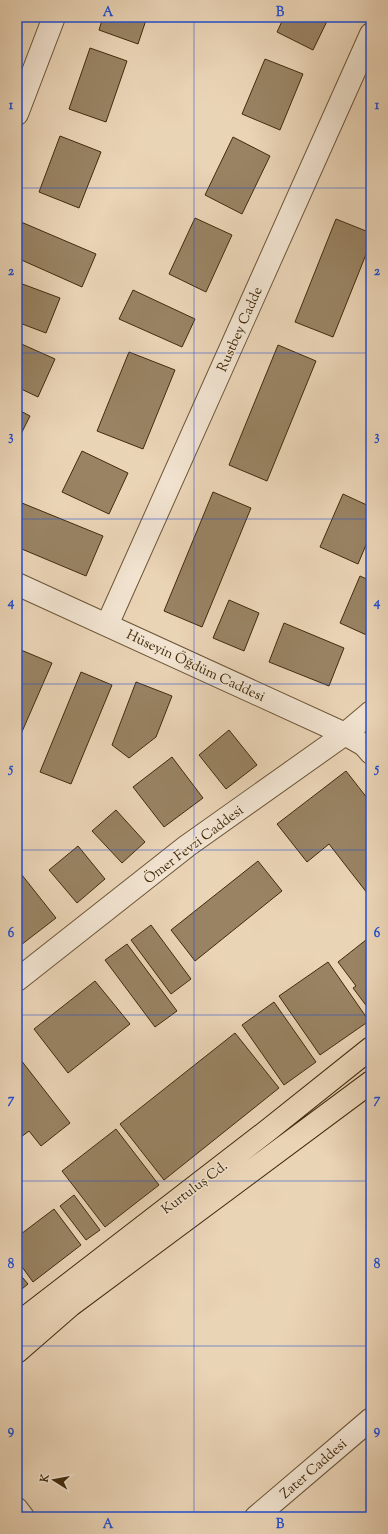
<svg xmlns="http://www.w3.org/2000/svg" width="388" height="1534" font-family="'Sorts Mill Goudy',serif">
<style>
.building{fill:#998363;stroke:#422b0a}
.lines{fill:none;stroke-linecap:round;stroke-linejoin:round}
.minor-casing{stroke:#6c5535;stroke-width:24}
.major-casing{stroke:#422b0a;stroke-width:24}
.minor{stroke:#f1e3d0;stroke-width:22}
.major{stroke:#ead4b6;stroke-width:22}
.grid{fill:none;stroke:#1d4ed8;stroke-width:1;stroke-opacity:0.55}
.labels{text-anchor:middle;stroke-width:3;stroke-linejoin:round;paint-order:stroke}
.street-label{font-size:14px;fill:#422b0a;stroke:#f1e3d0}
.neatline{fill:none;stroke:#1d4ed8;stroke-width:1.5}
.grid-label{font-size:13px;text-anchor:middle;font-weight:bold;fill:#1d4ed8}
</style>
<rect width="100%" height="100%" fill="#ead4b6"/>
<filter id="stains"><feTurbulence type="fractalNoise" baseFrequency=".005" numOctaves="4"/><feColorMatrix values="0 0 0 0 .2 0 0 0 0 .09 0 0 0 0 .02 0 0 0 .5 -.17"/></filter>
<radialGradient id="worn" r=".72"><stop offset=".6" stop-color="#630" stop-opacity="0"/><stop offset="1" stop-color="#630" stop-opacity=".3"/></radialGradient>
<!-- building -->
<path class="building" d="M103,17h44l-9,27 -39,-14z
M284,17h45l-16,33 -36,-18z
M90,48l37,13 -21,61 -37,-13z
M265,59l38,15 -23,56 -38,-16z
M60,136l41,16 -22,56 -40,-16z
M233,137l37,19 -28,58 -37,-19z
M195,218l37,17 -26,57 -37,-18z
M336,219l35,14v9l-38,95 -38,-15z
M21,222l75,32 -14,33 -65,-29v-27z
M17,282l43,16 -14,35 -29,-11z
M133,290l62,29 -13,28 -63,-28z
M17,342l38,17 -17,38 -21,-10z
M278,345l38,16 -49,120 -38,-16z
M129,352l46,18 -32,79 -46,-18z
M17,409l13,7 -13,26z
M82,451l46,22 -19,41 -47,-22z
M213,492l38,16 -49,119 -38,-16z
M343,494l28,13v26l-13,31 -38,-17z
M17,501l86,35 -17,40 -69,-29z
M360,576l11,5v56l-31,-14z
M229,600l30,13 -15,38 -31,-13z
M284,623l60,25 -15,38 -60,-24z
M21,650l31,13 -31,71 -4,-1v-73z
M81,672l31,13 -41,99 -31,-12z
M136,682l36,14 -16,41 -27,21 -17,-13z
M229,730l28,35 -31,24 -27,-34z
M172,757l31,41 -39,29 -31,-40z
M346,771l25,32v95l-42,-54 -22,18 -30,-38z
M116,810l29,32 -23,21 -30,-32z
M78,846l27,33 -28,24 -28,-33z
M258,861l24,30 -87,70 -24,-31z
M18,870l38,48 -39,30v-77z
M151,925l40,54 -20,15 -40,-54z
M371,936v76l-18,-24 3,-2 -18,-24z
M127,944l50,67 -22,16 -50,-67z
M328,962l41,59 -49,34 -41,-59z
M95,981l35,43 -62,49 -34,-44z
M274,1002l42,60 -32,23 -42,-60z
M235,1033l44,55 -115,92 -44,-56z
M17,1055l53,68 -29,23 -12,-15 -12,9z
M116,1129l43,56 -54,42 -43,-56z
M74,1195l26,35 -14,10 -26,-34z
M54,1209l27,36 -48,37 -16,-22v-23z
M17,1271l11,13 -11,9z"/>
<g class="lines">
<!-- minor casing -->
<g class="minor-casing">
<path id="minor" d="M17,114l37,-97
M17,584l328,150 19,11 7,8
M107,625l264,-591
M17,980l170,-134 158,-112 26,-22
M17,1509l6,8
M256,1517l115,-98"/>
</g>
<!-- major casing -->
<g class="major-casing">
<path id="major" d="M17,1324l250,-193 104,-83
M17,1352l54,-47 300,-223"/>
</g>
<!-- minor -->
<use href="#minor" class="minor"/>
<!-- major -->
<use href="#major" class="major"/>
</g>
<!-- grid -->
<path class="grid" d="M194,17v1500M17,188h354M17,353h354M17,519h354M17,684h354M17,850h354M17,1015h354M17,1181h354M17,1346h354"/>
<g class="labels">
<!-- street labels -->
<g class="street-label">
<text transform="translate(239 329) rotate(-66)" y="5">Rustbey Cadde</text>
<text transform="translate(196 665) rotate(25)" y="5">Hüseyin Öğdüm Caddesi</text>
<text transform="translate(193 844) rotate(-37)" y="5">Ömer Fevzi Caddesi</text>
<text transform="translate(194 1187) rotate(-37)" y="5">Kurtuluş Cd.</text>
<text transform="translate(313 1468) rotate(-41)" y="5">Zater Caddesi</text>
</g>
</g>
<!-- margin -->
<rect width="388" height="1534" fill="none" stroke="#ead4b6" stroke-width="44"/>
<!-- north arrow -->
<g transform="translate(54 1480) rotate(281)" stroke="#f1e3d0" stroke-width="3" paint-order="stroke">
<path d="M0-3L7 15L0 10L-7 15Z" fill="#422b0a"/>
<text y="-6" font-size="11" font-weight="bold" text-anchor="middle" fill="#422b0a">K</text>
</g>
<rect x="22" y="22" width="344" height="1490" class="neatline"/>
<g class="grid-label">
<text x="108" y="16">A</text>
<text x="280" y="16">B</text>
<text x="11" y="109">1</text>
<text x="377" y="109">1</text>
<text x="11" y="275">2</text>
<text x="377" y="275">2</text>
<text x="11" y="440">3</text>
<text x="377" y="440">3</text>
<text x="11" y="606">4</text>
<text x="377" y="606">4</text>
<text x="11" y="772">5</text>
<text x="377" y="772">5</text>
<text x="11" y="937">6</text>
<text x="377" y="937">6</text>
<text x="11" y="1103">7</text>
<text x="377" y="1103">7</text>
<text x="11" y="1268">8</text>
<text x="377" y="1268">8</text>
<text x="11" y="1434">9</text>
<text x="377" y="1434">9</text>
<text x="108" y="1528">A</text>
<text x="280" y="1528">B</text>
</g>
<rect width="100%" height="100%" filter="url(#stains)"/>
<rect width="100%" height="100%" fill="url(#worn)"/>
</svg>
